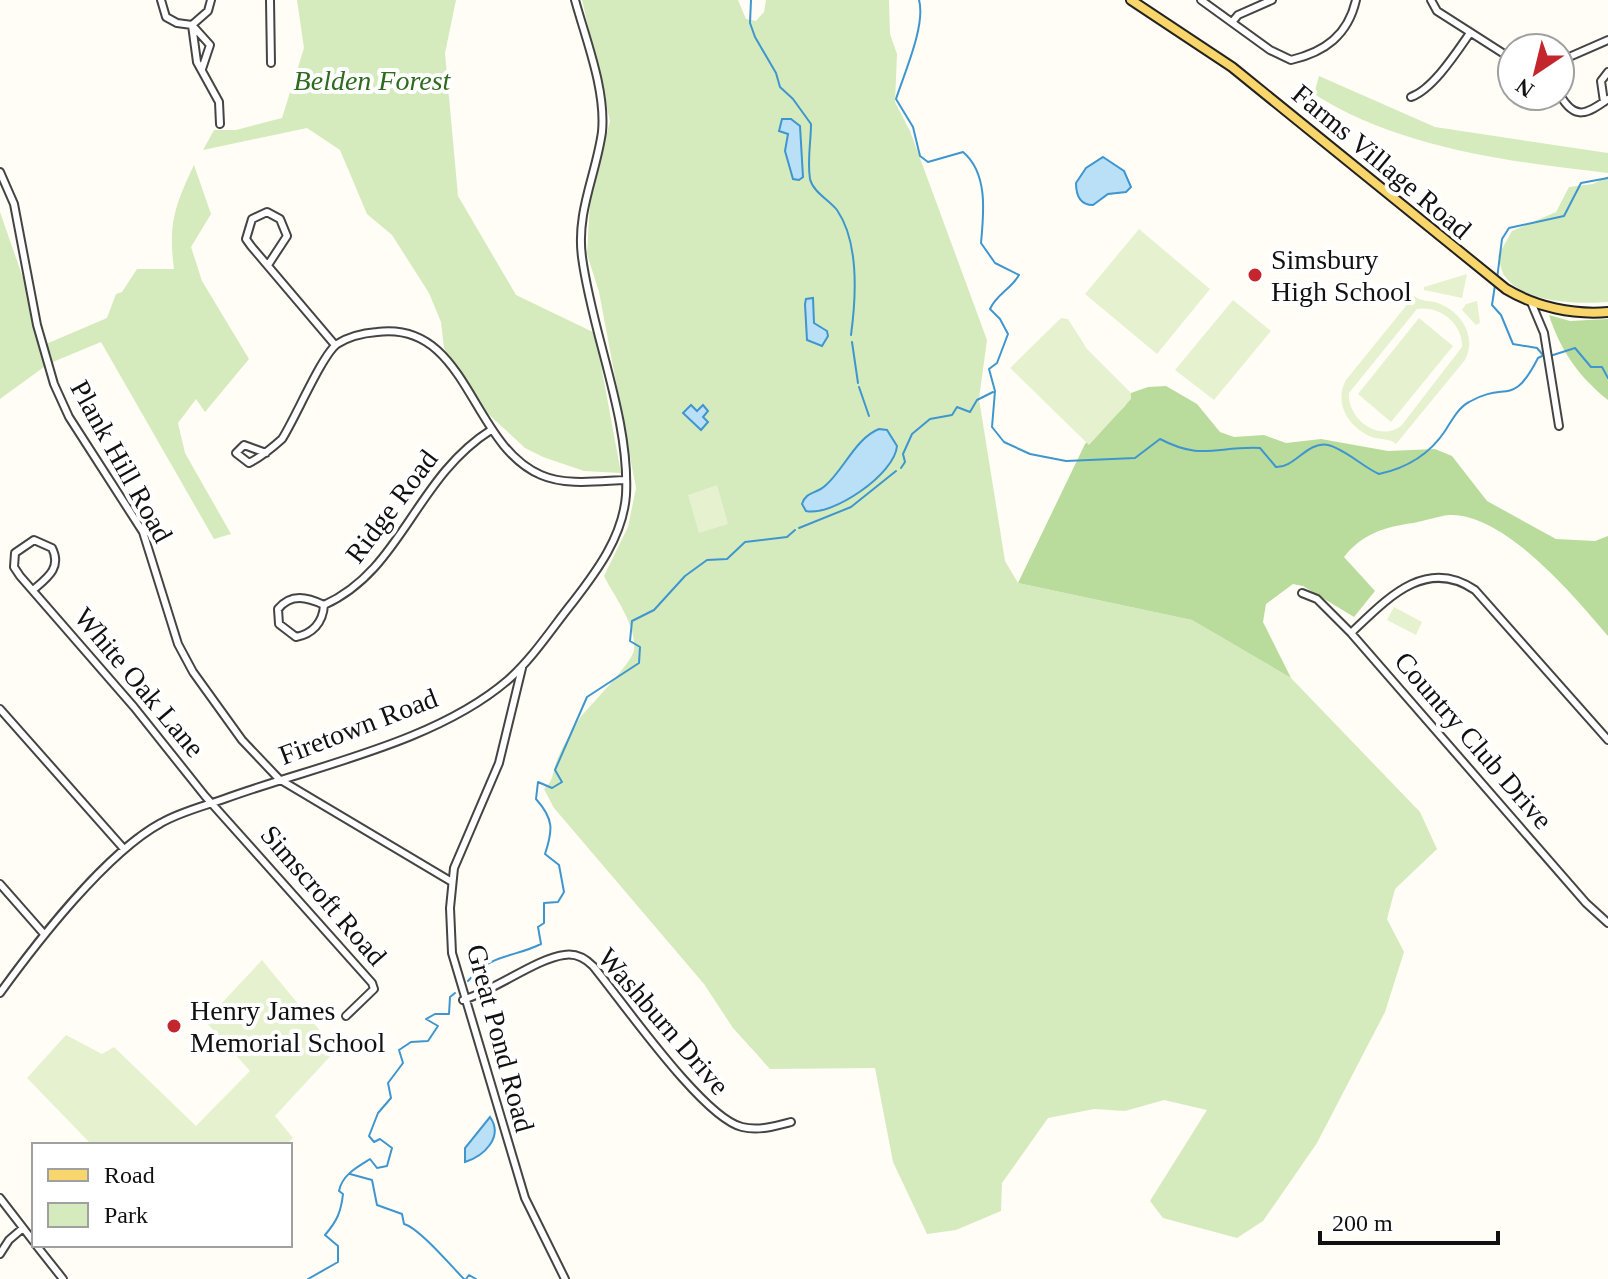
<svg xmlns="http://www.w3.org/2000/svg" width="1608" height="1279" font-family="'Times New Roman',serif">
<style>
.green{fill:#d5ebbd}
.forest{fill:#b9dc9c}
.pitch{fill:#e6f2cf;fill-rule:evenodd}
.water{fill:#b9e0f7;stroke:#3f96cf;stroke-width:2}
.lines{fill:none;stroke-linecap:round;stroke-linejoin:round}
.stream{stroke:#3f96cf;stroke-width:2}
.minor-casing{stroke:#444;stroke-width:10}
.major-casing{stroke:#222;stroke-width:12}
.minor{stroke:#fff;stroke-width:6}
.major{stroke:#f9d66b;stroke-width:8}
.poi-dot{fill:#c4262e;stroke:#fff;stroke-width:3}
.labels{text-anchor:middle;stroke-width:8;stroke-linejoin:round;paint-order:stroke}
.park-label{font-size:28px;font-style:italic;fill:#2f6b1f;stroke:#fff}
.street-label{font-size:28px;fill:#111;stroke:#fff}
.poi-label{font-size:28px;fill:#111;stroke:#fff;text-anchor:start}
</style>
<rect width="100%" height="100%" fill="#fffdf5"/>
<!-- green -->
<path class="green" d="M297,0h159l-11,53 13,143 58,99 79,38 26,140 -37,-2 -41,-14 -18,-9 -42,-39 -39,-61 -3,-26 -12,-29 -37,-58 -25,-21 -27,-64 -33,-22 -104,22 11,-20h22l46,-12 22,-70z
M582,0h156l8,19 10,2 8,-9 2,-12h123l1,34 7,20 -2,48 15,29 77,209 -8,59 26,162 13,22 174,37 99,58 129,134 17,37 -42,40 -8,30 17,33 -19,60 -68,131 -54,78 -26,17 -74,-20 -13,-17 57,-91 -43,-10 -39,11 -31,-2 -46,9 -46,65 -1,28 -45,19 -29,4 -34,-72 -18,-94 -105,1 -37,-41 -29,-44 -150,-176 -10,-19c10,-9 8,-15 12,-26 5,-15 16,-32 24,-45 11,-14 53,-56 54,-68 3,-24 -20,-54 -30,-74l24,-49 8,-39 -37,-196 -12,-38 3,-53 20,-80z
M1319,76l116,51 173,26v20c-97,-11 -210,-25 -294,-79z
M194,165l17,49 -20,33 11,34 47,78 -44,53 -9,-13 -18,24 7,30 46,81 -17,5 -113,-197 -53,22 -48,35v-187l46,132 61,-26 9,-24 6,-2 15,-23h37c-6,-45 1,-64 20,-104z
M1608,176v126c-30,2 -85,2 -104,-27 -3,-4 -4,-14 -6,-19l14,-25 44,-19 13,-25 24,-3z"/>
<!-- forest -->
<path class="forest" d="M1549,315l21,6 38,-2v81c-29,-23 -48,-50 -59,-85z
M1166,386l31,18 23,28 14,5 30,-2 22,8 35,-4 67,12 47,-2 17,7 35,45 69,38 39,2 13,-5v100c-32,-38 -104,-124 -159,-121 -11,1 -24,6 -36,8 -29,4 -51,11 -69,34l31,34 -21,26 -51,-31 -10,-2 -27,20 -3,18 28,56 -99,-58 -174,-37 67,-139 40,-38 6,-13 17,-6z"/>
<!-- pitch -->
<path class="pitch" d="M1139,229l71,60 -53,65 -72,-60z
M1467,274l-5,24 -38,-8v-3z
M1414,296c8,6 15,4 24,7 24,9 39,34 27,57l-69,84c-7,-6 -15,-4 -24,-7 -23,-9 -39,-34 -26,-57zM1417,309c23,-4 46,15 45,38l-61,79c-23,17 -54,-8 -52,-33z
M1233,300l38,31 -57,69 -39,-30z
M1477,301l3,22 -4,2 -14,-15 4,-6z
M1061,318l7,1 19,30 44,44v6l-42,46 -79,-77z
M1419,318l34,28 -62,76 -33,-28z
M717,485l11,39 -29,9 -11,-38z
M1394,607l28,15 -6,13 -29,-15z
M262,960l74,90 -61,66 18,22 -7,7h-194l-65,-67 39,-43 36,19 12,-7 82,79 54,-55 -45,-50z"/>
<!-- water -->
<path class="water" d="M782,119h9l9,7 3,51 -4,3 -6,-1 -8,-28 3,-17 -9,-3z
M1103,157l21,14 7,16 -5,5 -18,2 -15,11c-13,0 -17,-10 -17,-22l10,-15z
M813,298l1,25 13,8 1,5 -6,10 -15,-6 -2,-36 1,-5z
M691,405l6,6 6,-6 5,6 -5,6 5,5 -7,8 -18,-17z
M879,429l8,1 10,16c-2,28 -65,71 -91,65l-4,-7c4,-13 15,-10 24,-19 18,-16 30,-47 53,-56z
M490,1117c14,20 -6,39 -25,45v-14z"/>
<g class="lines">
<!-- stream -->
<path class="stream" d="M751,0l-1,23 5,14 21,36 4,14 13,12 18,25c0,18 -4,36 -1,55 3,13 19,21 27,31 22,32 19,88 14,125
M919,0c7,25 -15,74 -23,99l17,28 7,29 8,6 35,-10c25,21 21,60 18,91l14,20 24,12c-8,14 -23,20 -29,34l10,10 8,15 -11,29 -8,6 6,22 -3,36 12,15 26,12 36,7 69,-3 25,-19c42,22 56,7 100,9l16,19c19,1 31,-26 52,-22 17,4 35,22 51,29 28,-6 50,-19 66,-43 7,-11 13,-23 24,-29 38,-22 43,7 69,-44l6,-3
M1497,279l5,-40 7,-11 55,-12 17,-33 27,-5
M1495,285l-3,20 9,10 12,29 24,4 6,7
M852,342l6,41
M1550,356l25,-8 16,19h11l6,11
M859,387l10,29
M901,468l4,-6 -2,-8 9,-20 18,-15 22,-4 5,-8 13,5 7,-12 16,-8
M799,528l52,-21 45,-36
M468,981c23,-28 45,-23 73,-37l-3,-17 6,-4v-20l14,-1 6,-10 -5,-27 -14,-11c8,-24 9,-35 -9,-55l2,-17 14,6 10,-6 -7,-12 32,-73 52,-34 1,-16 -10,-6 2,-20 22,-11 31,-34 22,-16 20,-1 18,-17 42,-5 8,-7
M350,1174l22,6 5,25 25,9 2,10c15,4 47,42 60,55
M308,1279l30,-17v-16l-13,-11c12,-14 16,-23 18,-41l-4,-3c3,-16 18,-24 31,-32l7,9 10,-2 5,-18 -12,-9 -6,3 -5,-6 9,-23 13,-15 -3,-15 15,-20 -4,-13 12,-8 17,-1 10,-15 -12,-7 9,-5h14l1,-17 5,-4
M466,1279l3,-4 7,4"/>
<!-- minor casing -->
<g class="minor-casing">
<path id="minor" d="M161,0l5,17 11,6 15,2 16,-14 3,-11
M270,0l1,63
M1201,0l69,50 21,10c34,-8 57,-25 65,-60
M1431,0l6,11 75,48
M1233,21l5,-6 34,-15
M192,25l5,37 22,40 1,22
M192,25l18,20 -8,24
M1560,61l48,-21
M1560,95c15,26 27,19 48,4
M1411,97c22,-8 45,-44 59,-64
M1604,102l-3,-21 7,-9
M0,172l14,32 23,121 17,59 15,33 74,115 35,112 15,28 49,68 37,39 173,103
M268,265l19,-29 -7,-17 -13,-7 -15,7 -6,20 5,7 84,99
M1531,302l13,31 15,93
M266,453l-22,-8 -8,8 13,10c12,-6 23,-15 33,-24 13,-20 40,-84 55,-95 11,-7 27,-11 40,-12 91,-12 93,113 164,143 25,11 58,6 84,5
M33,590c14,-12 29,-22 19,-42l-18,-8 -19,13 -1,14 6,9 114,131 71,89 167,187 2,6 -28,27
M1302,593l15,6 34,34 235,270 22,20
M324,605c-1,18 -12,29 -28,32l-17,-13 -1,-15c13,-16 29,-12 46,-4 78,-35 91,-127 167,-175
M1351,633c35,-33 74,-77 124,-43l133,150
M522,668l-23,95 -45,105 -4,40 2,45 73,245 40,81
M0,709l124,140
M0,884l44,50
M0,993c37,-51 106,-140 161,-170 19,-11 43,-17 63,-24 90,-33 211,-56 284,-119 25,-22 44,-52 65,-78 24,-31 50,-66 53,-107 4,-77 -34,-161 -44,-238 -6,-45 14,-82 20,-125 4,-42 -16,-92 -27,-132
M463,1000c32,-10 75,-42 101,-45 11,-2 21,3 29,11 29,35 110,152 149,161 17,4 34,-1 49,-5
M0,1198l34,44
M36,1245l27,34
M0,1254l9,-14 14,-12"/>
</g>
<!-- major casing -->
<g class="major-casing">
<path id="major" d="M1131,0l101,67 274,222c30,18 67,26 102,23"/>
</g>
<!-- minor -->
<use href="#minor" class="minor"/>
<!-- major -->
<use href="#major" class="major"/>
</g>
<!-- markers -->
<g class="poi-dot">
<circle cx="1255" cy="275" r="8"/>
<circle cx="174" cy="1026" r="8"/>
</g>
<g class="labels">
<!-- park labels -->
<g class="park-label">
<text x="372" y="90">Belden Forest</text>
</g>
<!-- street labels -->
<g class="street-label">
<text transform="translate(1382 161) rotate(40)" y="10">Farms Village Road</text>
<text transform="translate(122 461) rotate(61)" y="10">Plank Hill Road</text>
<text transform="translate(391 506) rotate(-53)" y="10">Ridge Road</text>
<text transform="translate(140 682) rotate(50)" y="10">White Oak Lane</text>
<text transform="translate(358 726) rotate(-21)" y="10">Firetown Road</text>
<text transform="translate(1474 740) rotate(49)" y="10">Country Club Drive</text>
<text transform="translate(324 895) rotate(49)" y="10">Simscroft Road</text>
<text transform="translate(664 1021) rotate(49)" y="10">Washburn Drive</text>
<text transform="translate(501 1038) rotate(75)" y="10">Great Pond Road</text>
</g>
<!-- poi labels -->
<g class="poi-label">
<text x="1271" y="269">Simsbury<tspan x="1271" dy="32">High School</tspan></text>
<text x="190" y="1020">Henry James<tspan x="190" dy="32">Memorial School</tspan></text>
</g>
</g>
<!-- legend -->
<rect x="32" y="1143" width="260" height="104" fill="#ffffff" stroke="#a0a0a0" stroke-width="2"/>
<rect x="48" y="1169" width="40" height="12" fill="#f9d66b" stroke="#a0a0a0" stroke-width="2"/>
<text x="104" y="1183" font-size="24" fill="#111111">Road</text>
<rect x="48" y="1203" width="40" height="24" fill="#d5ebbd" stroke="#a0a0a0" stroke-width="2"/>
<text x="104" y="1223" font-size="24" fill="#111111">Park</text>
<!-- north arrow -->
<g transform="translate(1536 72) rotate(215)"><circle r="38" fill="#ffffff" stroke="#a0a0a0" stroke-width="2"/>
<path d="M0-6L14 30L0 20L-14 30Z" fill="#c4262e"/>
<text y="-12" font-size="22" font-weight="bold" text-anchor="middle" fill="#111111">N</text>
</g>
<!-- scale -->
<path d="M1320 1231v12h178v-12" fill="none" stroke="#111111" stroke-width="4"/>
<text x="1332" y="1231" font-size="24" fill="#111111" stroke="#ffffff" stroke-width="6" paint-order="stroke">200 m</text>
</svg>
